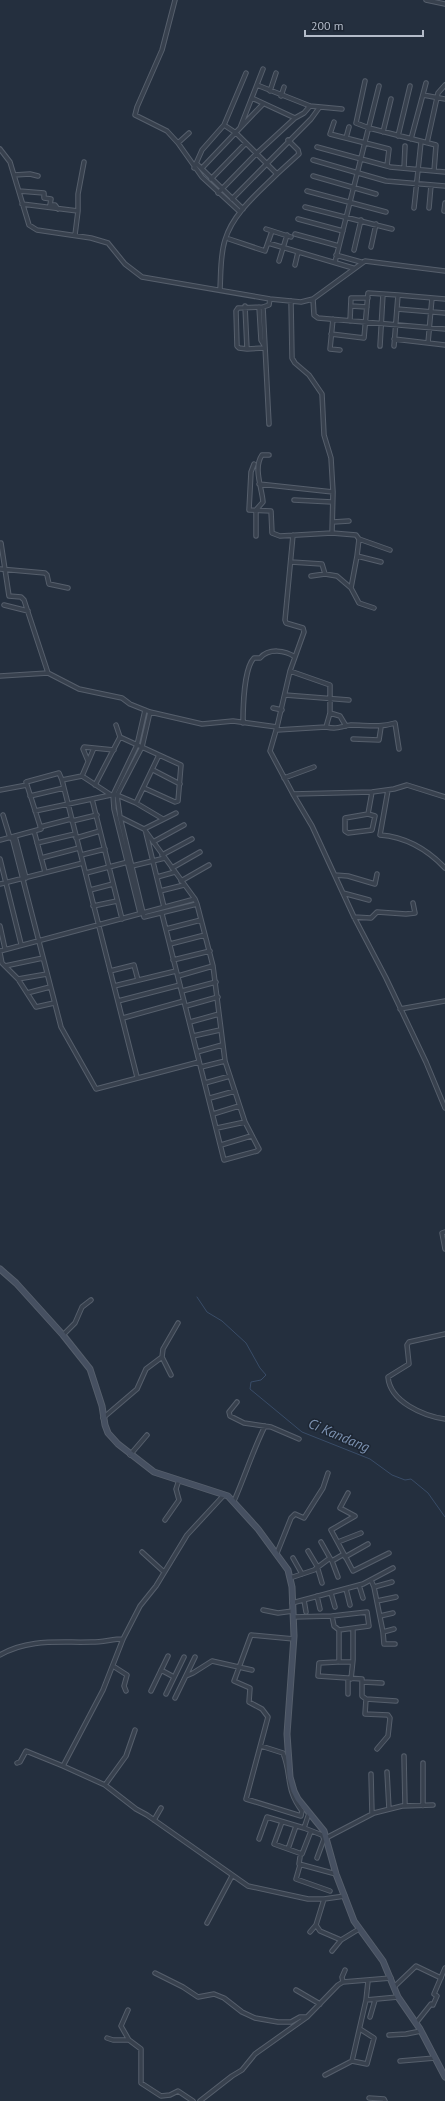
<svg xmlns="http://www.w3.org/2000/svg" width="445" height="2101" font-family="'PT Sans',sans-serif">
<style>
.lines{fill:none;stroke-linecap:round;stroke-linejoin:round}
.stream{stroke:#394c67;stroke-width:1}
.street-casing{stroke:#565f6c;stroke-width:5.5}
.secondary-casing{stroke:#565f6c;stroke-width:7}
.street{stroke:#38414e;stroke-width:3.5}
.secondary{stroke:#465061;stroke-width:5}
.labels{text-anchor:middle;stroke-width:3;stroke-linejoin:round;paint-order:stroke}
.water-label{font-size:14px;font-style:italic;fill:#7c92b1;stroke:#1d2633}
</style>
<rect width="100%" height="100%" fill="#242f3e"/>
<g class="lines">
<!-- stream -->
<path class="stream" d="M197,1297l10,15 15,9 24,22 14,25 6,7 -5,5 -10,2 -1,7 52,43 68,27 22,16 13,5 6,-1 17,14 17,24"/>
<!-- street casing -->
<g class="street-casing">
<path id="street" d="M175,0l-13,50 -25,57 -2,8 32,16 11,12 24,34 38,35
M426,0l19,4
M365,81l-9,42 13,5 67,17 -2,26
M257,85l53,21 32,3
M270,91l6,-18
M423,95l22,4
M281,96l3,-9
M252,98l43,20
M334,122l-4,12 59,15 -2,17 3,1 55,5
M224,125l22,-52
M240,128l23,-24
M383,132l8,-33
M398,136l12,-50
M346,138l3,-11
M411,139l15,-56
M178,143l11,-10
M427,143l11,-50 7,-8
M317,147l70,19
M0,149l10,13 19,63 8,5 54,8 17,5 17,21 17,13 128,22 31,3 12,-3 52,-38 80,10
M313,160l73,21 59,5
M196,163l47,46
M194,168l8,-18 22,-25 12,8 41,41c-19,19 -44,39 -52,66 -5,16 -4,33 -5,49
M202,168l38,-40 23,-59
M404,168l1,-22
M277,174l22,-20 -1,-4 -10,-10
M14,175l16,-1 8,2
M313,176l63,18
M211,179l35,-36
M19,191l25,2v5l7,1 -1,6h5l3,4
M307,191l79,21
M218,193l39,-40 38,-35 9,-5 6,-7
M232,199l79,-80 8,-11
M22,204l56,7 -3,24
M305,207l87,22
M414,208l7,-66
M429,208l2,-23
M78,211v-17l6,-32
M444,211l1,-8
M298,219l45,12
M266,229l25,8
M295,234l44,12
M229,239l36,12 7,-20
M268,243l85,25
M371,247l5,-23
M354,250l7,-30
M336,255l25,7
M279,261l8,-26
M335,262l44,-176
M295,265l3,-13
M398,295l47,4
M313,299l1,16 4,3 127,11
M291,301l1,57 3,5 14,12 13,19 2,41 7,23 2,34
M245,306l2,43 18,-1
M351,306l16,1
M259,307l2,33 3,5
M263,307l6,117
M397,309l48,4
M333,319l-3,30 10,1
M350,321l1,-23h17
M331,334l33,4 4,-45 30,2 -4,51
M394,339l51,6
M428,343l4,-45
M380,346l3,-52
M247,349l-8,-1 -2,-2 -1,-35 2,-3 25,-1 6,-2 1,-6
M254,464l-3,8 -2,38 22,1 1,22 8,3 52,-3
M259,484l74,8 -1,41 24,2 3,4 -2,17 24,6
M294,500l38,2
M333,522l16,-1
M256,536v-26l7,-8c-1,-14 -10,-34 -1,-47h7
M359,539l31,11
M1,543l8,53 12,1 3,3 24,73
M291,562l31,2 3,10
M0,569l45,4 2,2 2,9 19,4
M311,576l14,-2 12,2 14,12 8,15 15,5
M351,588l6,-32
M4,605l24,6
M0,676l48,-3 31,16 43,9 8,6 20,8 52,12 31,-3 44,6 -7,24 23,43 79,-2 22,-3 13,-4 38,12
M285,695l64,5
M273,708l9,2
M150,712l-8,35 -25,48 19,8 27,16
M330,713l10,3 6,10
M243,723c0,-15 1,-55 11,-65h6c9,-10 25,-8 35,-1
M277,727l13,-56 14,-39 -1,-4 -17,-5 -1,-3 8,-85
M326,727c14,3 13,-1 25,-2 15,0 29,3 44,-2l4,26
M277,730l49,-3 4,-14v-28l-40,-14
M120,737l61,28 -3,36 -3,1 -31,-14
M353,739l26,1 2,-13
M88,761l-5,-12 1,-2 30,3
M153,770l27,14
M82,776l12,-28
M284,778l30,-11
M62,780l75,297
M95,785l25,-48 -4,-12
M0,790l27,-5 -1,-3 33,-9 3,7 20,-4 29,19h6l3,22 24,100 53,-13 16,62 12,95 20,61 14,27 -2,2 -33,9 -62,-246
M388,790l-8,45c26,2 47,14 65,33
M293,794l19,32 42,91 32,61 40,84 19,46
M30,796l34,-8
M92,799l30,120
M136,803l23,-48
M35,811l76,-16
M368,814l7,2 -3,14 -24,3 -3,-2v-13l23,-4 4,-22
M3,815l7,23
M120,817l24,12 51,70 2,5
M72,821l25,-6
M40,827l31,-8
M144,829l32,-16
M34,831l11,41
M146,833l18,74
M15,836l11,42
M12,837l49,190 35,62 103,-27
M76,838l24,-7
M0,840l41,-11 -14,-44
M153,842l31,-17
M37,843l38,-9
M81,855l24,-6
M162,855l30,-16
M41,858l38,-10
M0,859l21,85
M132,866l33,-8
M172,868l28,-16
M86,873l42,-11
M335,875l13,1 27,8 2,-10
M157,877l18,-5
M181,881l28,-16
M0,884l83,-21
M90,890l23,-6
M160,891l24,-6
M343,893l26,7
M93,906l24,-5
M140,913l-26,-104 -1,-14 24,-50 8,-35
M354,917l17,1 6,-6 29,2 9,-1 -2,-10
M0,926l5,23
M166,929l35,-9
M170,944l35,-9
M0,951l195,-52
M0,953l2,10 16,16 18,28 18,-4
M173,960l37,-9
M5,966l38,-8
M110,971l24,-6 4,15
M178,976l35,-10
M18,979l29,-5
M114,986l62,-15
M182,991l34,-9
M27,993l23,-6
M118,1001l62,-16
M186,1006l32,-9
M400,1009l45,-8
M123,1018l61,-17
M190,1022l29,-8
M193,1036l27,-6
M197,1052l25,-7
M201,1067l24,-6
M205,1083l25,-7
M210,1098l25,-7
M213,1114l26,-8
M217,1128l28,-6
M221,1145l30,-9
M445,1232l-3,1 3,16
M445,1334l-36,8 -2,3 2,19 -21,13c2,25 36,39 57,42
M63,1335l12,-12 7,-16 9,-7
M162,1357l9,18
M237,1402l-8,10 1,4 14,7 27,4 28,12
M103,1418l34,-29 9,-20 16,-12 1,-8 15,-26
M130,1455l17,-20
M224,1495l-37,40 -31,51 -16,20 -17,33 -20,51 -40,76 42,19 31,24 11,6 101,71 60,13h16l21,-3
M234,1501c11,-25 19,-51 31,-75
M165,1520l14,-20 -3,-11 3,-9
M321,1542l9,16
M338,1542l23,-9
M308,1551l9,15 5,17
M142,1552l22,20
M277,1553l14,-35 4,-4 9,4 19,-30 5,-15
M344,1554l-13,-24 24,-14 -15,-8 8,-15
M345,1557l23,-13
M293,1558l9,16
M332,1561l6,16
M290,1578l24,-8 16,-12 2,3 12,-7 9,17 36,-18
M371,1580l3,7 18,-5
M359,1585l4,13
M374,1587l9,45 1,12h11
M346,1589l4,16
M331,1593l4,14
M317,1596l3,13
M304,1600l2,12
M377,1601l19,-4
M292,1603l71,-19 30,-16
M263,1610l15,3 15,-2
M332,1616l35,-4 2,14 -30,4
M380,1616l13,-3
M293,1617l39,-1 2,10 5,4v31l-2,1 -18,1 -1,13 44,3v17l4,3 -1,15 23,1 2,3 -2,18 -11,13
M383,1632l11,-3
M0,1655c29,-17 60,-12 92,-13 11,0 21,-3 31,-3
M339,1662h13
M113,1666l14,9 -3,11 2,5
M161,1670l13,7
M186,1676l7,-3 19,-12 40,9
M348,1679v15
M351,1679l2,-19v-31
M363,1682l19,1
M151,1691l17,-35
M166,1694l18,-37
M175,1698l20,-41
M366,1699l30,2
M261,1746l22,7c9,22 2,36 19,58l-1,5 -55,-17 22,-82 -6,-8 -13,-7 1,-14 -16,-7 17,-46 43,4
M404,1756l1,50
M17,1763l3,-1 6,-11 37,15
M423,1763v43
M387,1772l2,37
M371,1774l1,40
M105,1785l21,-29 9,-26
M154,1820l7,-12
M282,1822l-8,22 28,10 9,-23
M304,1828l18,7 2,4 -7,19
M326,1838l48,-25 28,-7 31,-1
M259,1839l8,-22 37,11 5,-15
M288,1849l8,-23
M300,1857l-1,7 37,10
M300,1865l-4,14 34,12
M324,1899l-8,26 4,6 21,9
M207,1923l25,-47
M310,1932l6,-7
M332,1951l9,-11 18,-11
M155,1973l28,14 15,10 16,-3 10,4 18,14 13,6 23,4h13l9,-5h7
M343,1982l-1,-5 3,-7
M394,1987l22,-21 25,12
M296,1990l24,14
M366,2000l2,-19
M128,2010l-7,16 8,14 12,9v34l20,13 9,-1 8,-4 15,10
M370,2017l5,-17
M416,2023l15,-19 2,1 4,-9 -3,-2 11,-26
M360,2029l14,9 -7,26 -15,-3 14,-61 32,-3
M389,2035l17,-1 15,-3
M107,2038l6,2h16
M400,2061l35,-3
M325,2075l27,-14
M369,2098l15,1 1,2
M200,2101l32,-25 10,-6 13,-16 52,-37 31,-32 5,-3 48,-4"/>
</g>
<!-- secondary casing -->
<g class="secondary-casing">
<path id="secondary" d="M0,1269l16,14 47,52 27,34 12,37 3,19 3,8 10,11 36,28 74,24 30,33 30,41 4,17 2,49 -7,98 3,43 4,14 4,8 26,32 12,43 18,47 29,40 15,36 22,32 25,48"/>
</g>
<!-- street -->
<use href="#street" class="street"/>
<!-- secondary -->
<use href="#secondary" class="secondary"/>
</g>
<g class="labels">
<!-- water labels -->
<g class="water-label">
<text transform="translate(339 1435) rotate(23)" y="5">Ci Kandang</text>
</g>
</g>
<!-- scale -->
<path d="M305 30v6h118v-6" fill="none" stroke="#b4bcc9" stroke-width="2"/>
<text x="311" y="30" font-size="12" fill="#b4bcc9" stroke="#1d2633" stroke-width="3" paint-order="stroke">200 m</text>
</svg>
